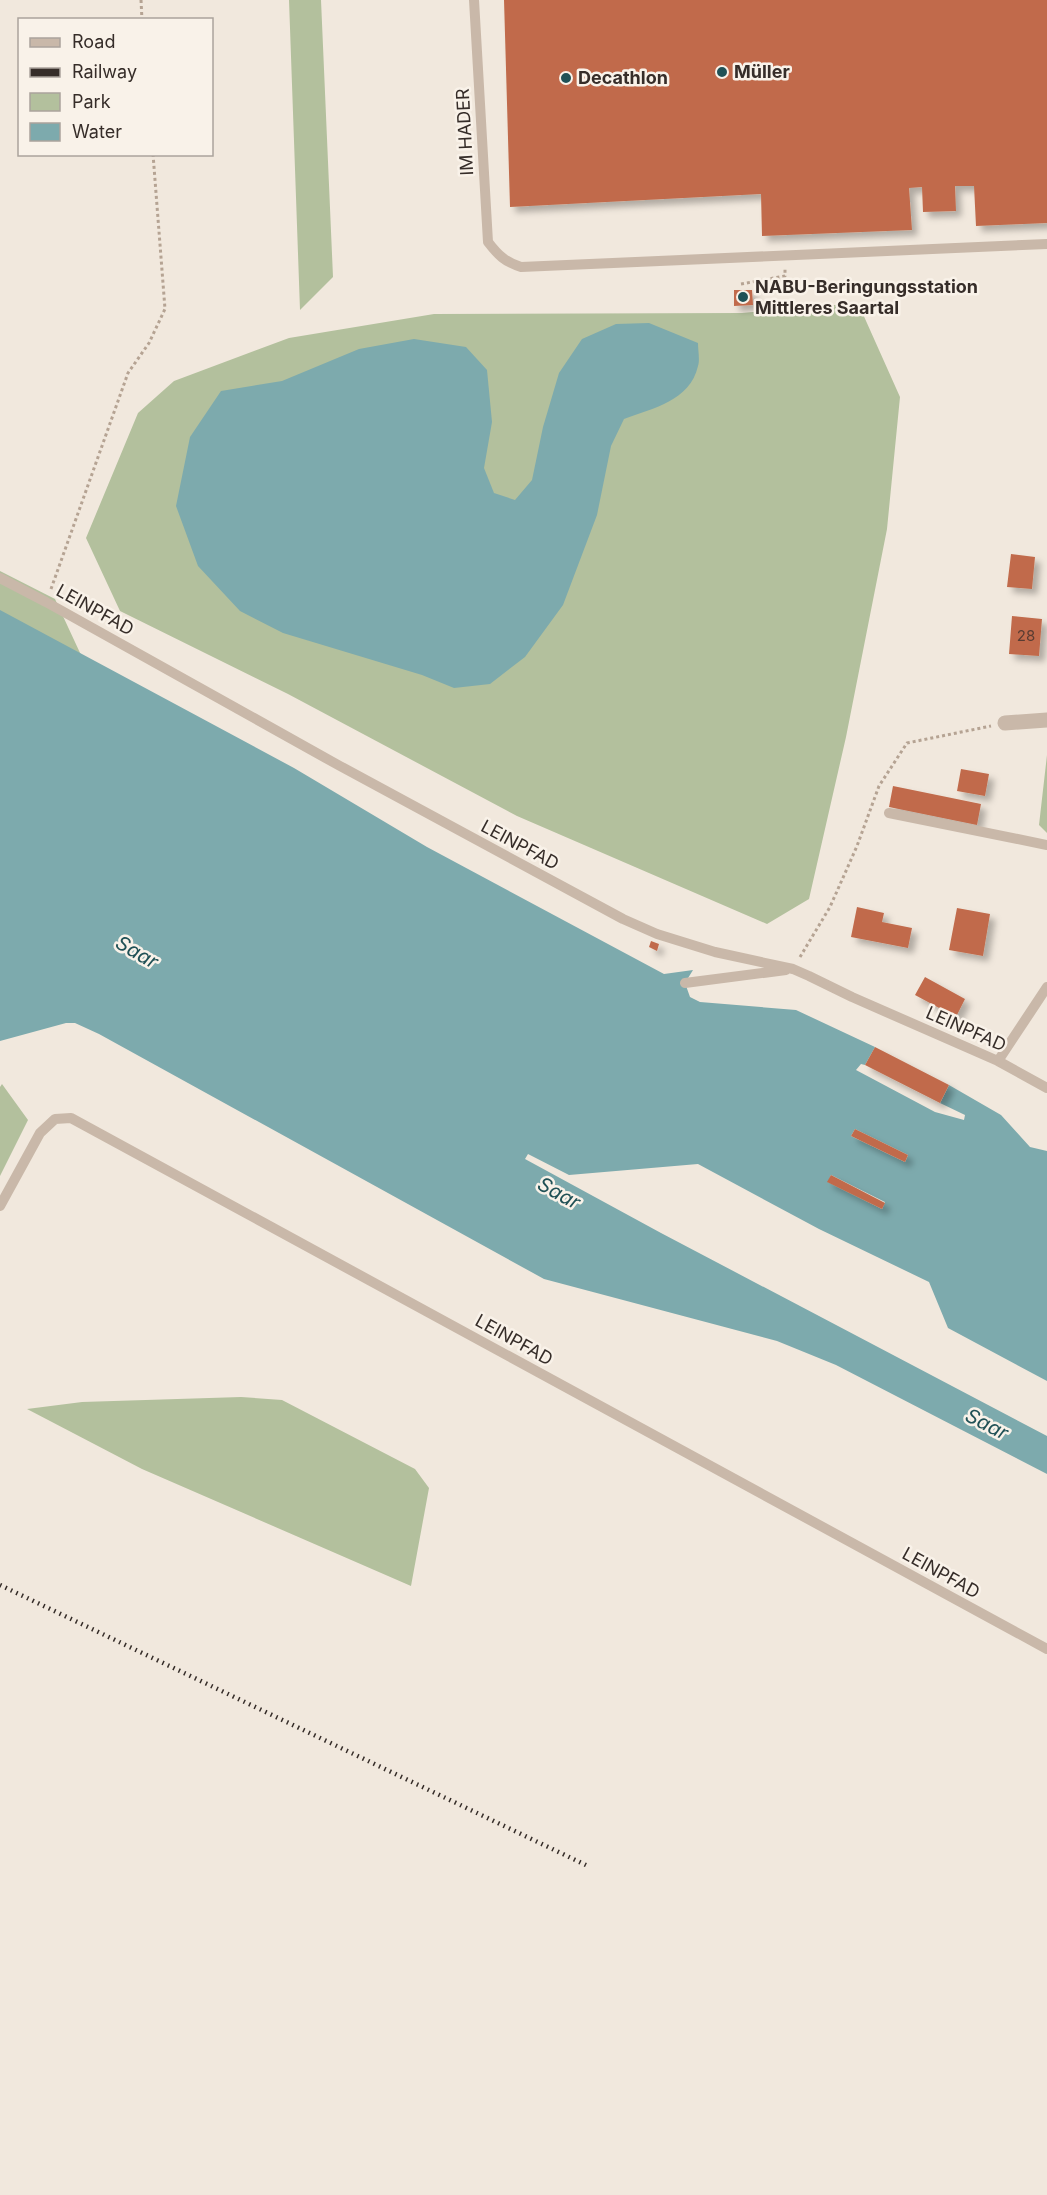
<svg xmlns="http://www.w3.org/2000/svg" width="1047" height="2195" font-family="Inter,sans-serif">
<style>
.green{fill:#b3c09d}
.water{fill:#7daaad;fill-rule:evenodd}
.building{fill:#c16b4b;filter:url(#shadow)}
.lines{fill:none;stroke-linecap:round;stroke-linejoin:round}
.path{stroke:#b5a393;stroke-width:3;stroke-dasharray:3 3;stroke-linecap:butt}
.service{stroke:#c9b8a9;stroke-width:10}
.minor{stroke:#c9b8a9;stroke-width:15}
.rail{stroke:#362d29;stroke-width:4.5;stroke-dasharray:1.5 4.5;stroke-linecap:butt}
.poi-dot{fill:#205156;stroke:#f9f2e9;stroke-width:2}
.labels{text-anchor:middle;stroke-width:5;stroke-linejoin:round;paint-order:stroke}
.number-label{font-size:15px;fill:#593c32}
.poi-label{font-size:18px;font-weight:bold;fill:#362d29;stroke:#f9f2e9;text-anchor:start}
.street-label{font-size:18px;fill:#362d29;stroke:#f9f2e9}
.water-label{font-size:20px;font-style:italic;fill:#205156;stroke:#f9f2e9}
</style>
<defs>
<filter id="shadow"><feDropShadow dx="5.5" dy="5.5" stdDeviation="3" flood-color="#0004"/></filter>
</defs>
<rect width="100%" height="100%" fill="#f1e8dd"/>
<!-- green -->
<path class="green" d="M289,0h32l12,277 -33,33z
M858,303l42,94 -13,132 -41,208 -37,162 -42,25 -250,-108 -229,-122 -168,-83 -34,-73 52,-125 36,-32 115,-43 145,-24 308,-1z
M0,571l55,28 26,56 -81,-41z
M1047,755v78l-8,-8z
M2,1084l26,36 -28,56v-89z
M241,1397l41,3 133,69 14,19 -18,98 -269,-117 -115,-60 55,-7z"/>
<!-- water -->
<path class="water" d="M649,323l49,20c0,7 2,17 0,23 -8,35 -45,42 -74,53l-13,27 -14,69 -34,90 -38,52 -35,27 -36,4 -32,-13 -139,-42 -43,-22 -42,-45 -22,-60 14,-69 31,-46 61,-10 77,-32 55,-10 52,8 21,23 5,52 -8,46 10,25 21,7 17,-20 11,-53 16,-54 23,-34 34,-15z
M0,610l294,158 133,79 237,127 29,-4 -8,13 5,14 10,5 96,8 79,37 -10,18 -4,-1 -5,6 79,42 29,8 1,-5 -25,-12 9,-18 52,30 29,32 17,4v230l-99,-53 -19,-46 -110,-53 -121,-65 -129,11 -41,-21 -3,5 136,74 386,203v38l-211,-109 -59,-24 -233,-62 -445,-245 -24,-11h-9l-66,18zM855,1129l53,26 -3,7 -54,-26zM831,1175l54,27 -3,7 -54,-27z"/>
<!-- building -->
<path class="building" d="M504,0h543v223l-71,3 -2,-40h-19l1,25 -33,1 -1,-25 -13,1 3,42 -150,6 -1,-42 -251,13z
M734,290h18l1,15 -19,1z
M1011,554l24,3 -3,32 -25,-2z
M1012,616l30,3 -3,37 -30,-2z
M961,769l28,5 -4,22 -28,-5z
M893,786l88,18 -4,21 -88,-18z
M857,907l27,6 -2,9 30,6 -4,20 -57,-11z
M957,908l33,6 -7,42 -34,-6z
M651,941l8,3 -2,7 -8,-4z
M925,977l40,22 -9,18 -41,-22z
M875,1047l74,38 -9,18 -75,-38z
M855,1129l53,26 -3,7 -54,-26z
M831,1175l54,28 -3,6 -55,-27z"/>
<g class="lines">
<!-- path -->
<path class="path" d="M141,0l1,20
M741,284l44,-8v-8
M51,589l77,-216 21,-30 16,-34 -12,-155
M800,957l30,-50 27,-61 22,-60 28,-43 84,-17"/>
<!-- service -->
<path class="service" d="M474,0l14,242c10,13 17,20 33,25l526,-23
M0,578l46,24 294,164 283,153 34,15 58,18 78,17 16,7 43,21 146,64 49,27
M889,813l158,32
M685,983l101,-13
M998,1061l49,-74
M0,1206l40,-73 15,-14 16,-1 976,531"/>
<!-- minor -->
<path class="minor" d="M1005,723l42,-3"/>
<!-- rail -->
<path class="rail" d="M0,1585l590,282"/>
</g>
<!-- markers -->
<g class="poi-dot">
<circle cx="722" cy="72" r="6"/>
<circle cx="566" cy="78" r="6"/>
<circle cx="743" cy="297" r="6"/>
</g>
<g class="labels">
<!-- number labels -->
<g class="number-label">
<text x="1026" y="641">28</text>
</g>
<!-- poi labels -->
<g class="poi-label">
<text x="734" y="78">Müller</text>
<text x="578" y="84">Decathlon</text>
<text x="755" y="293">NABU-Beringungsstation<tspan x="755" dy="21">Mittleres Saartal</tspan></text>
</g>
<!-- street labels -->
<g class="street-label">
<text transform="translate(465 132) rotate(-93)" y="6">IM HADER</text>
<text transform="translate(95 610) rotate(29)" y="6">LEINPFAD</text>
<text transform="translate(520 845) rotate(28)" y="6">LEINPFAD</text>
<text transform="translate(966 1029) rotate(24)" y="6">LEINPFAD</text>
<text transform="translate(514 1340) rotate(29)" y="6">LEINPFAD</text>
<text transform="translate(941 1573) rotate(29)" y="6">LEINPFAD</text>
</g>
<!-- water labels -->
<g class="water-label">
<text transform="translate(137 952) rotate(30)" y="7">Saar</text>
<text transform="translate(559 1193) rotate(29)" y="7">Saar</text>
<text transform="translate(987 1424) rotate(27)" y="7">Saar</text>
</g>
</g>
<!-- legend -->
<rect x="18" y="18" width="195" height="138" fill="#f9f2e9" stroke="#aba39c" stroke-width="1.5"/>
<rect x="30" y="38" width="30" height="9" fill="#c9b8a9" stroke="#aba39c" stroke-width="1.5"/>
<text x="72" y="48" font-size="18" fill="#362d29">Road</text>
<rect x="30" y="68" width="30" height="9" fill="#362d29" stroke="#aba39c" stroke-width="1.5"/>
<text x="72" y="78" font-size="18" fill="#362d29">Railway</text>
<rect x="30" y="93" width="30" height="18" fill="#b3c09d" stroke="#aba39c" stroke-width="1.5"/>
<text x="72" y="108" font-size="18" fill="#362d29">Park</text>
<rect x="30" y="123" width="30" height="18" fill="#7daaad" stroke="#aba39c" stroke-width="1.5"/>
<text x="72" y="138" font-size="18" fill="#362d29">Water</text>
</svg>
